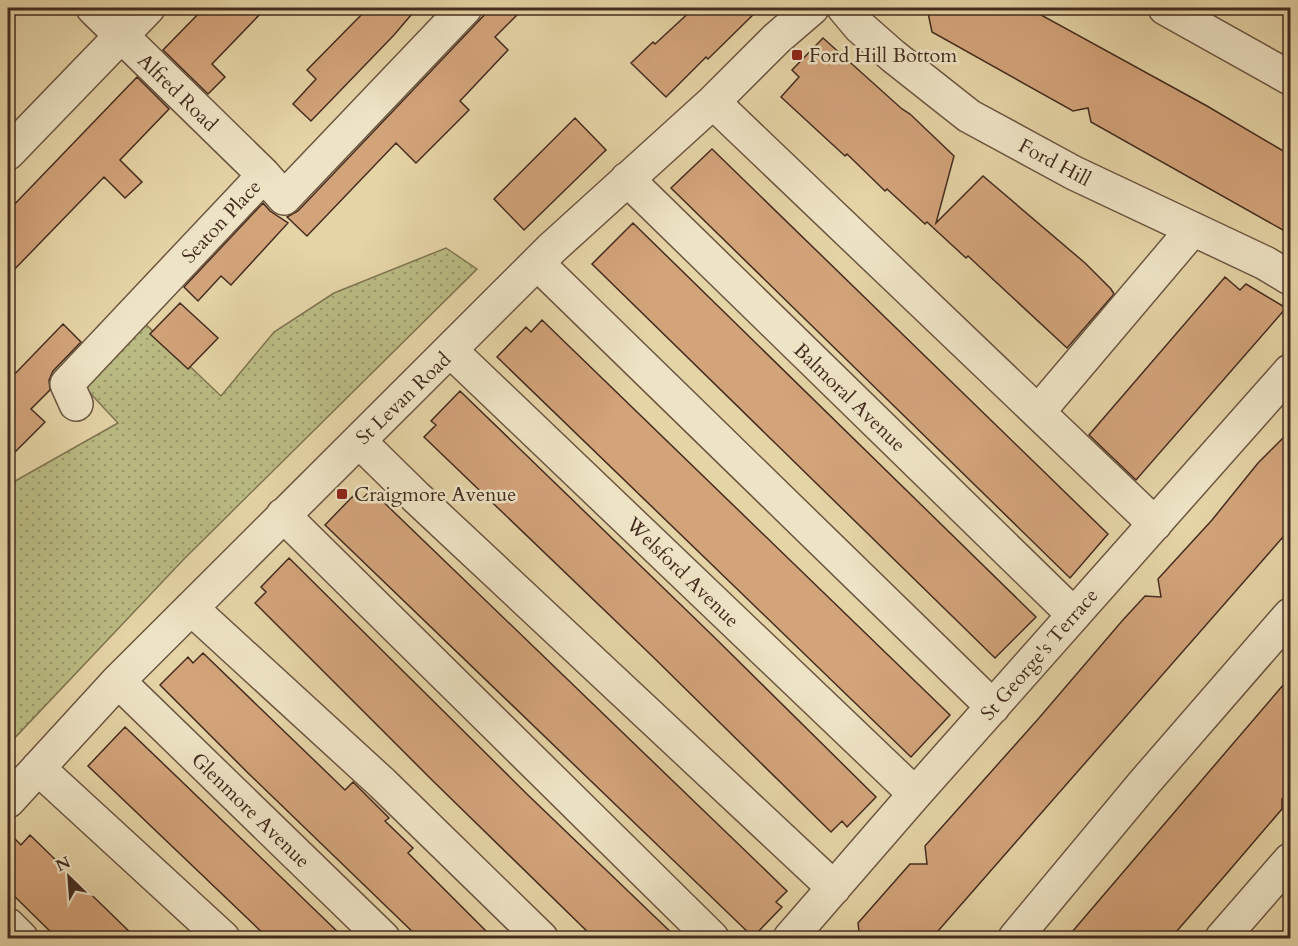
<svg xmlns="http://www.w3.org/2000/svg" width="1298" height="946" font-family="Cardo,serif">
<style>
.park{fill:url(#park-dots);stroke:#7f7451;stroke-width:1.5}
.building{fill:#d3a37a;stroke:#442c1f;stroke-width:1.5}
.lines{fill:none;stroke-linecap:round;stroke-linejoin:round}
.minor-casing{stroke:#6c5641;stroke-width:36}
.minor{stroke:#eee3c5;stroke-width:33}
.poi-dot{fill:#8f2418;stroke:#eee3c5;stroke-width:2}
.labels{text-anchor:middle;stroke-width:5;stroke-linejoin:round;paint-order:stroke}
.poi-label{font-size:20px;fill:#442c1f;stroke:#eee3c5;text-anchor:start}
.street-label{font-size:20px;fill:#442c1f;stroke:#eee3c5}
</style>
<defs>
<pattern id="park-dots" width="8" height="8" patternUnits="userSpaceOnUse" patternTransform="scale(1.5)"><rect width="8" height="8" fill="#babb83"/><path d="M2 2h.1M6 6h.1" fill="none" stroke="#99986b" stroke-width="1.8" stroke-linecap="round"/></pattern>
</defs>
<rect width="100%" height="100%" fill="#e5d4a6"/>
<filter id="stains"><feTurbulence type="fractalNoise" baseFrequency=".00333" numOctaves="4"/><feColorMatrix values="0 0 0 0 .2 0 0 0 0 .09 0 0 0 0 .02 0 0 0 .5 -.17"/></filter>
<radialGradient id="worn" r=".72"><stop offset=".6" stop-color="#630" stop-opacity="0"/><stop offset="1" stop-color="#630" stop-opacity=".3"/></radialGradient>
<!-- park -->
<path class="park" d="M446,248l31,21 -293,290 -176,186v-260l110,-62 -42,-45 61,-62 84,80 53,-64 60,-39z"/>
<!-- building -->
<path class="building" d="M204,8h62l-54,56 13,13 -17,17 -45,-44z
M368,8h49l-23,27 -83,86 -18,-17 23,-25 -9,-9z
M491,8h33l-29,29 13,13 -48,51 9,9 -53,53 -20,-20 -89,93 -20,-19 11,-6z
M694,8h66l-52,51 -2,-2 -40,40 -35,-34 22,-21 2,2z
M927,8h118l-4,7 166,91 83,49v79l-199,-112 -3,-14 -15,3 -141,-79z
M823,38l79,71 8,5 44,42 -18,67 47,-47 102,87 26,26 3,5 -47,54 -99,-92 -2,2 -39,-36 -2,2 -38,-35 -2,2 -38,-37 -2,2 -64,-59 18,-20 -7,-7z
M137,77l32,32 -49,51 22,22 -17,16 -21,-21 -96,99v-65z
M575,118l31,32 -82,80 -30,-31z
M712,149l396,385 -38,44 -399,-390z
M263,203l7,8 18,12 -57,62 -10,-9 -23,25 -14,-14z
M633,223l403,394 -41,41 -403,-394z
M1225,277l15,13 6,-6 40,24 -150,172 -47,-45z
M180,303l38,35 -30,31 -38,-35z
M542,320l408,395 -39,42 -414,-400 29,-30 5,5z
M63,324l18,18 -28,29 -4,9 1,10 -19,19 14,13 -37,37v-78z
M460,391l251,243 165,163 -29,30 -5,-6 -11,11 -182,-179 -225,-216 12,-12 -5,-4z
M1290,431v98l-359,410h-71l-2,-16 52,-59h17l-2,-18 114,-128 83,-97 23,-25 16,1 -3,-18 54,-59 46,-57z
M371,490l416,401 -11,11 6,5 -29,30 -428,-412 28,-29 6,6z
M289,558l241,239 148,142h-83l-162,-158 -178,-178 11,-11 -5,-5z
M203,653l142,137 8,-8 36,36 -4,3 28,27 -5,5 86,86h-74l-171,-165 -89,-89 28,-28 5,6z
M1290,677v120l-8,2v10l-54,63 -58,67h-104z
M125,727l127,122 93,90h-76l-181,-173z
M8,832l13,13 9,-10 107,104h-79l-50,-49z"/>
<g class="lines">
<!-- minor casing -->
<g class="minor-casing">
<path id="minor" d="M93,8l171,167 20,23 181,-190
M844,8l16,19 33,29 76,60 105,57 191,90 25,15
M1165,8l125,70
M713,102l442,422
M8,153l140,-145
M627,179l447,436
M537,263l456,444
M451,351l464,443
M76,404l-9,-20 197,-209
M1038,412l155,-183
M359,441l57,56 418,391
M283,515l429,423
M191,608l191,175 159,155
M118,681l265,257
M38,768l185,170
M8,801l110,-120 434,-433 161,-146 63,-63 36,-31
M8,925l13,13
M790,938l125,-144 375,-423
M1015,938l129,-155 146,-168
M1222,938l68,-78"/>
</g>
<!-- minor -->
<use href="#minor" class="minor"/>
</g>
<!-- markers -->
<g class="poi-dot">
<rect x="791" y="49" width="12" height="12" rx="3"/>
<rect x="336" y="488" width="12" height="12" rx="3"/>
</g>
<g class="labels">
<!-- poi labels -->
<g class="poi-label">
<text x="809" y="62">Ford Hill Bottom</text>
<text x="354" y="501">Craigmore Avenue</text>
</g>
<!-- street labels -->
<g class="street-label">
<text transform="translate(178 92) rotate(44)" y="7">Alfred Road</text>
<text transform="translate(1055 162) rotate(28)" y="7">Ford Hill</text>
<text transform="translate(221 221) rotate(-47)" y="7">Seaton Place</text>
<text transform="translate(850 397) rotate(44)" y="7">Balmoral Avenue</text>
<text transform="translate(403 398) rotate(-44)" y="7">St Levan Road</text>
<text transform="translate(683 572) rotate(44)" y="7">Welsford Avenue</text>
<text transform="translate(1039 654) rotate(-49)" y="7">St George's Terrace</text>
<text transform="translate(251 810) rotate(44)" y="7">Glenmore Avenue</text>
</g>
</g>
<!-- margin -->
<rect width="1298" height="946" fill="none" stroke="#e5d4a6" stroke-width="30"/>
<rect x="9" y="9" width="1280" height="928" fill="none" stroke="#442c1f" stroke-width="3"/>
<rect x="15" y="15" width="1268" height="916" fill="none" stroke="#442c1f" stroke-width="1.5"/>
<!-- north arrow -->
<g transform="translate(69 877) rotate(335)" stroke="#eee3c5" stroke-width="4.5" paint-order="stroke">
<path d="M0-4.5L10 22L0 15L-10 22Z" fill="#442c1f"/>
<text y="-9" font-size="16" font-weight="bold" text-anchor="middle" fill="#442c1f">N</text>
</g>
<rect width="100%" height="100%" filter="url(#stains)"/>
<rect width="100%" height="100%" fill="url(#worn)"/>
</svg>
